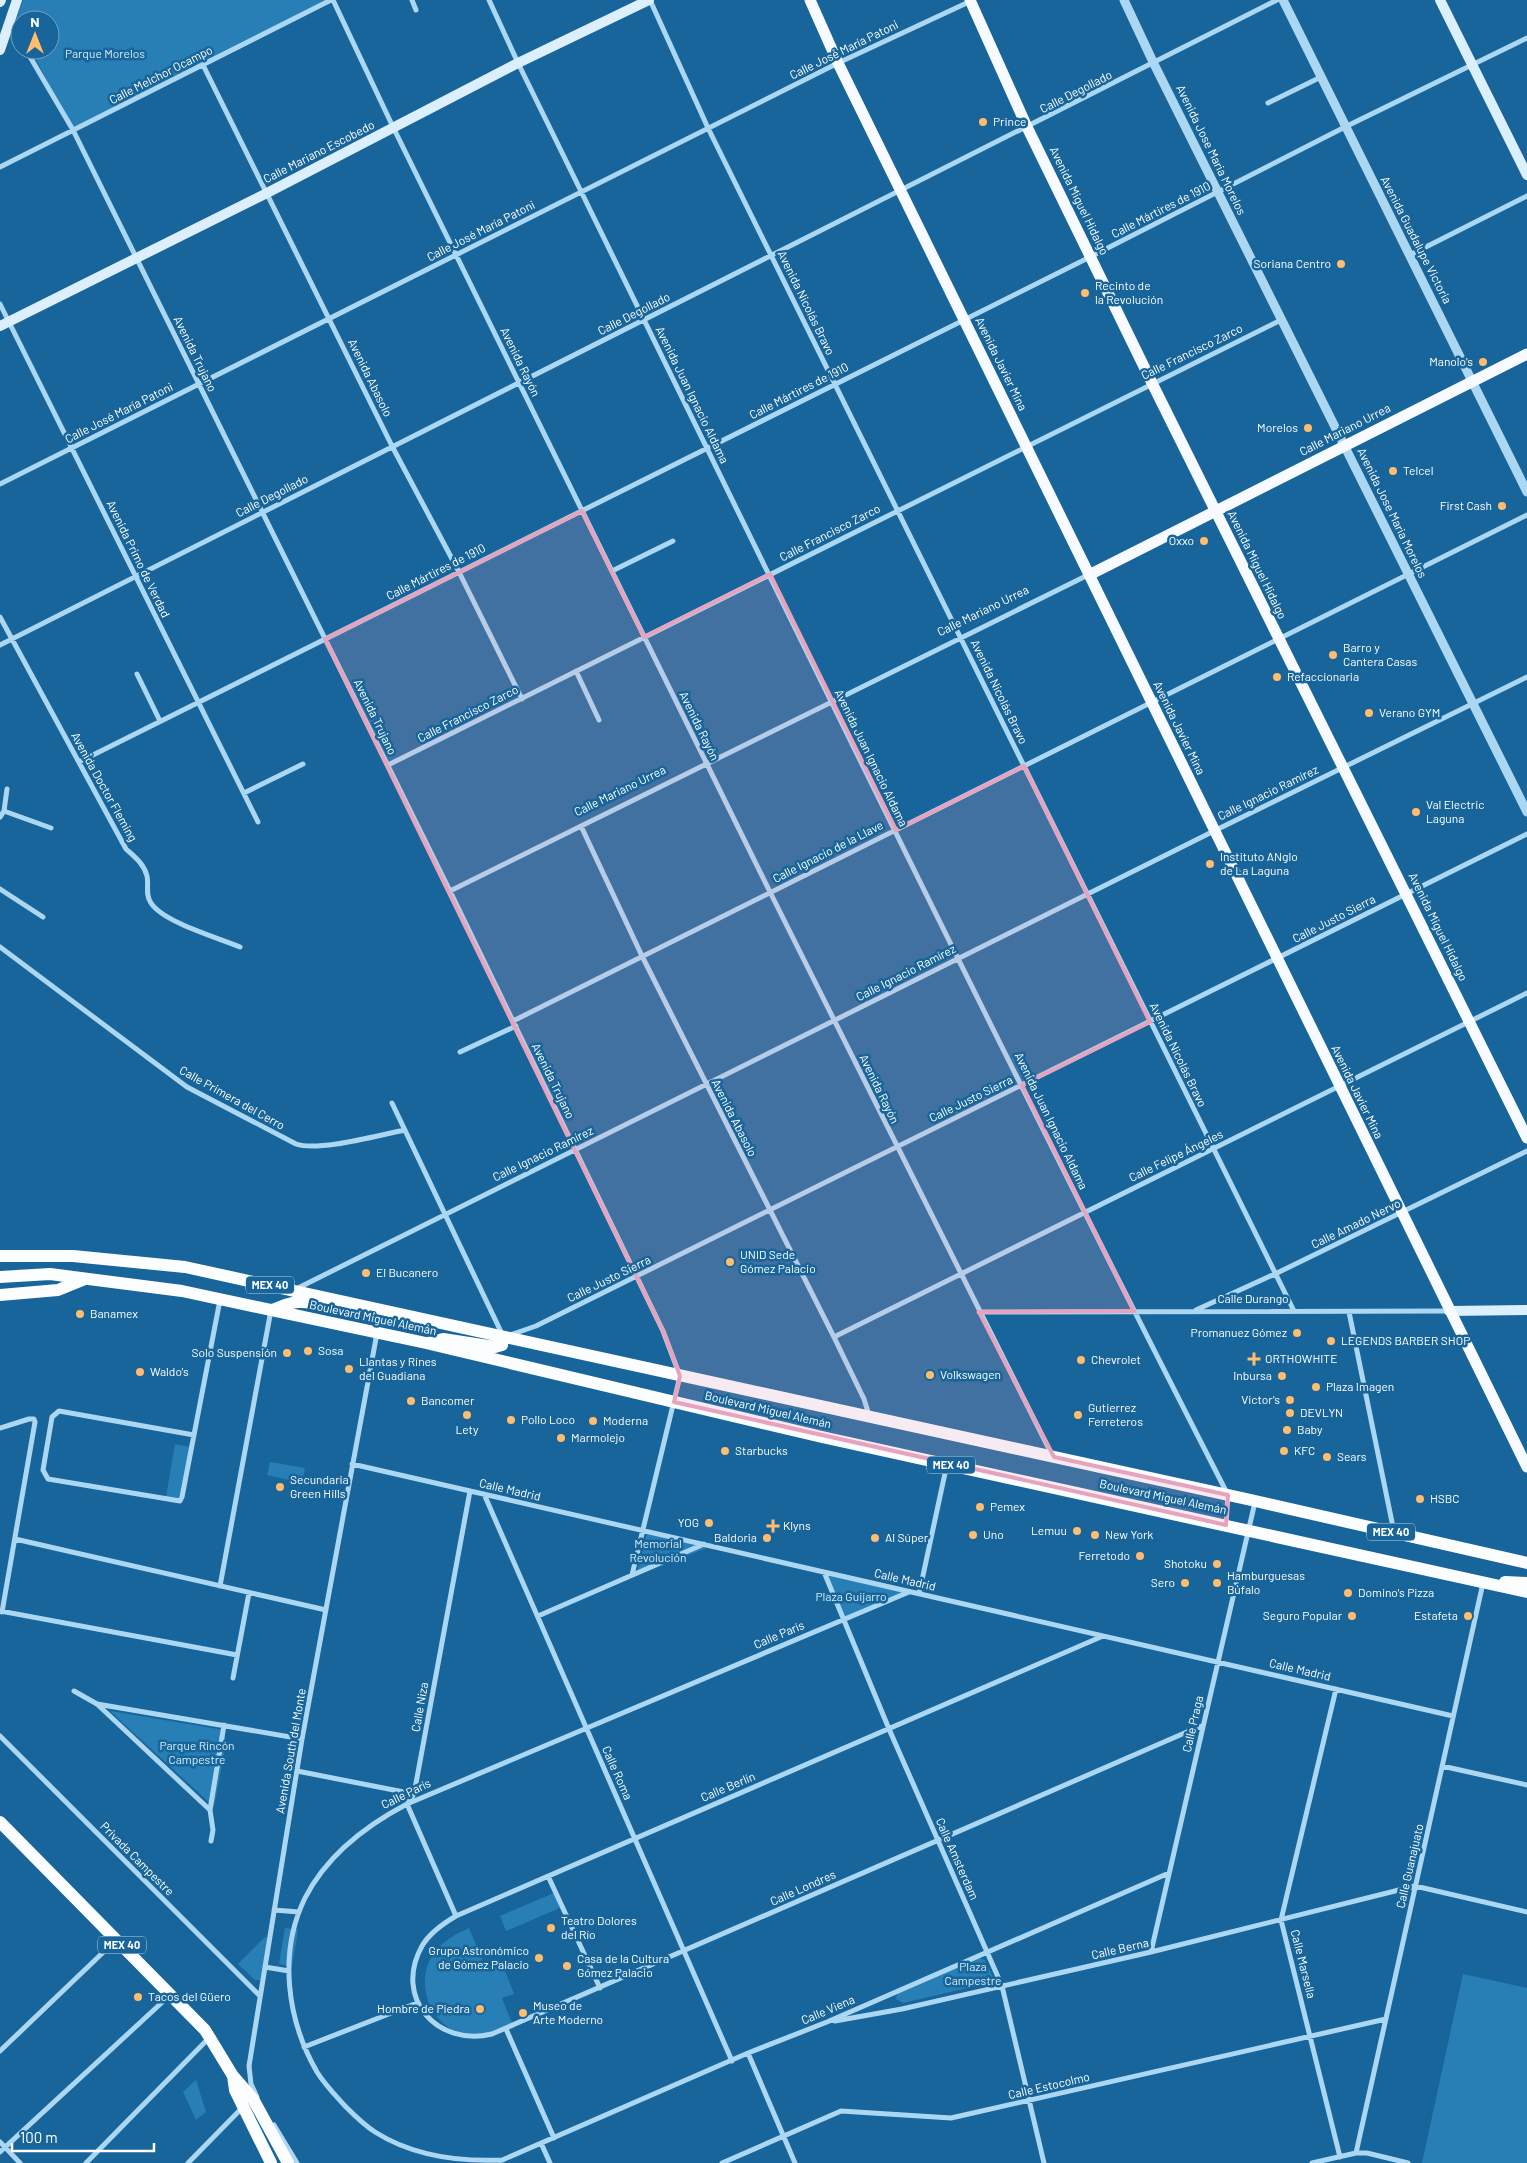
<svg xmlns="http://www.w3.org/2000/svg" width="1527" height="2163" font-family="Barlow,sans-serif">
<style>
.green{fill:#277fb6}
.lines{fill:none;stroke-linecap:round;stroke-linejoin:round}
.minor{stroke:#acd7f2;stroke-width:5}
.tertiary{stroke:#acd7f2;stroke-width:9}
.secondary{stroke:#dbeffc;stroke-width:10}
.primary{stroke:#f7fbff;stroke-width:11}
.trunk{stroke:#fbfdff;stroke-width:12}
.marked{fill:#e7a3bd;fill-opacity:0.2;stroke:#e7a3bd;stroke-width:4;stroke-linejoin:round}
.poi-dot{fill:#ffbd6d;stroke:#17659a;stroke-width:2}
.labels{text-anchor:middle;stroke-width:5;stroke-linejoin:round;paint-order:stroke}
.shield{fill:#17659a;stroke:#b9d1e1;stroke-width:1}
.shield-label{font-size:11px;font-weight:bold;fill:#fff}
.street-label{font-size:12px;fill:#fff;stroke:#17659a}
.park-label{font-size:12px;fill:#d4edfc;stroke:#17659a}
.poi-label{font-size:12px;fill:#fff;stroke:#17659a;text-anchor:start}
</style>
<rect width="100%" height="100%" fill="#17659a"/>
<!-- green -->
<path class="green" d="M23,0h308l-257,131 -43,-81h19v-30h-30v9l-4,-9z
M175,1444l15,3 -7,52 -17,-2z
M270,1462l35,6 -3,15 -35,-8z
M647,1533l62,14 -73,29z
M824,1574l82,19 -65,27z
M110,1711l114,19 2,14 -12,63z
M554,1893l6,15 -54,23 -6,-15z
M285,1928l13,2 -6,37 -13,-3z
M469,1928l17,41 16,-6 12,31 -12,4 12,30c-13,5 -30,11 -45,8 -37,-6 -58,-53 -34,-84 9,-12 21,-18 34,-24z
M265,1937l6,1 -10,42h-6l-17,-16z
M978,1958l7,2 9,19 -1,3 -90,21 -7,-4 1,-5z
M1463,1974l64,14v175h-105z
M196,2080l10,32 -10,8 -13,-28z"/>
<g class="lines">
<!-- minor -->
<path class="minor" d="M333,0l60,127 377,765 282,563
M412,0l4,10
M489,0l29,63c235,478 467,958 710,1432l-2,29
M650,0l58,128 586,1183
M10,22l10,17
M26,50l47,80 377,761 213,440 17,45 -48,199
M203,65l189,381 67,126 63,127
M1268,103l53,-26
M0,167l331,-167
M1410,255l117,-59
M0,304l258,518
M0,484l838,-421 133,-62
M612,571l61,-30
M0,617l126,232c9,8 18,15 21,27 2,9 -2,19 4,27 12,19 67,35 89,44
M0,645l1277,-645
M576,671l23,49
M137,674l23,47
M79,762l1013,-506 253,-129 182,-89
M388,765l893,-445
M244,793l59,-29
M4,811l47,17
M0,817l4,-6 3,-22
M581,826l61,130 192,381 30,62 5,16
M0,889l43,28
M450,891l638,-316
M0,947l187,140 109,57c22,8 83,-9 109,-14
M513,1021l1014,-506
M460,1052l56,-26
M392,1103l111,233
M296,1289l918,-458 313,-154
M1196,1310l79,-36 252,-123
M979,1312l470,-1
M1349,1312l45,220
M510,1335l26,-9 991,-492
M834,1337l693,-344
M0,1428l29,-9h5l1,3 -33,190
M194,1435l-135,-24 -7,6 -9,53 5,9 132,22 2,-4 38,-197
M352,1464l1101,252
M484,1494l248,567
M15,1539l311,71
M824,1572l65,157 113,257 42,177
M220,1586l51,-276
M919,1594l28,-130
M0,1611l237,44
M538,1616l166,-72
M1103,1636l-647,280c-12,7 -27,18 -34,30 -29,52 15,101 70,88l711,-309
M233,1678l16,-85
M1336,1689l-55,231 59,237
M74,1691l23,13 113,106
M97,1704l205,35
M0,1736l260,260
M1442,1766l85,19
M297,1771l117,23
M211,1841l2,-11 -3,-20 14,-85
M548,1876l52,112
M274,1910l25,2
M456,1916l-49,-112 7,-10 56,-303
M1151,1952l104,-450
M265,1967l24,4
M835,2021l67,-12 249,-57 264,-66 112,26
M506,2029l48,109
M304,2047l113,-44
M0,2051l115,-110
M748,2053l47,110
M257,2097l-6,-13 -2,-18 53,-327 75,-406
M274,2125l23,38
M0,2142l20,21
M541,2143l9,20
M0,2152l170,-157
M1356,2153l127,-570
M503,2160c-44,2 -90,-4 -128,-28 -11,-7 -20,-16 -29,-25 -10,-11 -21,-22 -29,-35 -30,-52 -39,-119 -12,-174 22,-43 60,-72 102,-94l502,-212
M500,2161l248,-108 79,-31 342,-149
M86,2163l122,-124
M188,2163l55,-56
M722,2163l119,-52 110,7 435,-99
M1312,2163l44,-10h11l41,10"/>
<!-- tertiary -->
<path class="tertiary" d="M1124,0l30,64 373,748
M1283,0l244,492"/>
<!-- secondary -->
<path class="secondary" d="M1440,0l87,175
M0,2l1,-2
M0,50l17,-50
M0,326l267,-133 251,-130 131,-63
M1449,1311l78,-1"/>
<!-- primary -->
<path class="primary" d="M810,0l28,63 689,1404
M970,0l57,127 125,256 375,755
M1089,575l438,-221"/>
<!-- trunk -->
<path class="trunk" d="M0,1256h73l112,11 1066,233 276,63
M0,1277l50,-3 132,17 244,52 396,94 705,155
M0,1295l58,-5 27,-11
M272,1310c9,-3 18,-8 27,-8 27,-1 45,17 75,8
M431,1342l12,-3 52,8 7,-2 1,-8
M1505,1582l22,1
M0,1822l205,208 28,46 20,23 35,64
M233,2076l2,14 36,73"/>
</g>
<!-- marked area -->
<path class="marked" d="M582,511l62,126 126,-63 126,256 128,-64 126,256 -128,63 112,226 -155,1 75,145 174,38 -2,30 -552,-123 6,-26 -17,-45 -338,-692z"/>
<!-- markers -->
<g class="poi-dot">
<circle cx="983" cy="122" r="5"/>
<circle cx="1341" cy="264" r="5"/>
<circle cx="1085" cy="293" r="5"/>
<circle cx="1483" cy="362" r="5"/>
<circle cx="1308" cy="428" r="5"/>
<circle cx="1393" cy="471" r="5"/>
<circle cx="1502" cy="506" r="5"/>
<circle cx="1204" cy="541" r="5"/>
<circle cx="1333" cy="655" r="5"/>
<circle cx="1277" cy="677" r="5"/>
<circle cx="1369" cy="713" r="5"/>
<circle cx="1416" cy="812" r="5"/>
<circle cx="1210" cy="864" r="5"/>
<circle cx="730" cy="1262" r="5"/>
<circle cx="366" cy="1273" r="5"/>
<circle cx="80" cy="1314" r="5"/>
<circle cx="1297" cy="1333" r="5"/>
<circle cx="1331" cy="1341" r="5"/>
<circle cx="308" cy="1351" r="5"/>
<circle cx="287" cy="1353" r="5"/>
<path d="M1251.5 1351.5h5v5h5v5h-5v5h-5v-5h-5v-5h5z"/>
<circle cx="1081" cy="1360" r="5"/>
<circle cx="349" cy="1369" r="5"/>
<circle cx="140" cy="1372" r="5"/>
<circle cx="930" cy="1375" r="5"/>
<circle cx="1282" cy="1376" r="5"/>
<circle cx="1316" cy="1387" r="5"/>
<circle cx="1290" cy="1400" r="5"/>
<circle cx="411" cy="1401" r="5"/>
<circle cx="1290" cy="1413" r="5"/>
<circle cx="467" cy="1415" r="5"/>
<circle cx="1078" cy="1415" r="5"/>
<circle cx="511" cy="1420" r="5"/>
<circle cx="593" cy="1421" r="5"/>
<circle cx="1287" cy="1430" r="5"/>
<circle cx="561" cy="1438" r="5"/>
<circle cx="725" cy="1451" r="5"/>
<circle cx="1284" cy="1451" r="5"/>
<circle cx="1327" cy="1457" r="5"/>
<circle cx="280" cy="1487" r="5"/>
<circle cx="1420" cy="1499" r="5"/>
<circle cx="980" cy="1507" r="5"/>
<circle cx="709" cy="1523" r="5"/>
<path d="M770.5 1518.5h5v5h5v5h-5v5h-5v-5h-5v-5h5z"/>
<circle cx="1077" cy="1531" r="5"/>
<circle cx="973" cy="1535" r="5"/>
<circle cx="1095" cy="1535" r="5"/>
<circle cx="767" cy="1538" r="5"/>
<circle cx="875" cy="1538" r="5"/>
<circle cx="1140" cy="1556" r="5"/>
<circle cx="1217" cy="1564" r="5"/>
<circle cx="1185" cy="1583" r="5"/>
<circle cx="1217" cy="1583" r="5"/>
<circle cx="1348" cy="1593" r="5"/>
<circle cx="1352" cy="1616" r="5"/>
<circle cx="1468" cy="1616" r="5"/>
<circle cx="551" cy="1928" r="5"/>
<circle cx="539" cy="1958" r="5"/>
<circle cx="567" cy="1966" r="5"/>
<circle cx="138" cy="1997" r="5"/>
<circle cx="480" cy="2009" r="5"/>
<circle cx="523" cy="2013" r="5"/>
</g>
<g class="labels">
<!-- shield labels -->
<g class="shield">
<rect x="246" y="1276.5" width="48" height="17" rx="4"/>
<rect x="927" y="1456.5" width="48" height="17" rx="4"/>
<rect x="1367" y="1523.5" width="48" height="17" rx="4"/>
<rect x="98" y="1936.5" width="48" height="17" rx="4"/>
</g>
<g class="shield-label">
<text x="270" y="1289">MEX 40</text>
<text x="951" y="1469">MEX 40</text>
<text x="1391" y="1536">MEX 40</text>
<text x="122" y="1949">MEX 40</text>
</g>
<!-- street labels -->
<g class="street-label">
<text transform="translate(844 50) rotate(-26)" y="4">Calle José María Patoni</text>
<text transform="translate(161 75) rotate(-27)" y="4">Calle Melchor Ocampo</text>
<text transform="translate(1076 92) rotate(-27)" y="4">Calle Degollado</text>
<text transform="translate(1211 150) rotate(64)" y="4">Avenida Jose Maria Morelos</text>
<text transform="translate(319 152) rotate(-27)" y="4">Calle Mariano Escobedo</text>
<text transform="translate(1079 201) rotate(64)" y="4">Avenida Miguel Hidalgo</text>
<text transform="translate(1161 210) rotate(-27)" y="4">Calle Mártires de 1910</text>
<text transform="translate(481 231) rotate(-27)" y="4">Calle José María Patoni</text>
<text transform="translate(1416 240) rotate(63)" y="4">Avenida Guadalupe Victoria</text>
<text transform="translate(806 303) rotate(64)" y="4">Avenida Nicolás Bravo</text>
<text transform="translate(634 314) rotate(-27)" y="4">Calle Degollado</text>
<text transform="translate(1192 352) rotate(-26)" y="4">Calle Francisco Zarco</text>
<text transform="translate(195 354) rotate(64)" y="4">Avenida Trujano</text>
<text transform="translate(520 362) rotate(64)" y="4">Avenida Rayón</text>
<text transform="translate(1001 364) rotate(64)" y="4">Avenida Javier Mina</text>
<text transform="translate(370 378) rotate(64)" y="4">Avenida Abasolo</text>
<text transform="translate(799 391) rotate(-27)" y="4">Calle Mártires de 1910</text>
<text transform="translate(692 395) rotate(64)" y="4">Avenida Juan Ignacio Aldama</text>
<text transform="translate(119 413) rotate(-27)" y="4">Calle José María Patoni</text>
<text transform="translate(1345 430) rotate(-27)" y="4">Calle Mariano Urrea</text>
<text transform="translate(272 496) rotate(-27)" y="4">Calle Degollado</text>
<text transform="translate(1392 513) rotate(64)" y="4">Avenida Jose Maria Morelos</text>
<text transform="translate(830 533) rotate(-27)" y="4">Calle Francisco Zarco</text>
<text transform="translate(138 559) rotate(64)" y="4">Avenida Primo de Verdad</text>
<text transform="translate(1257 565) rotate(64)" y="4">Avenida Miguel Hidalgo</text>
<text transform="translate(436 572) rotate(-27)" y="4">Calle Mártires de 1910</text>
<text transform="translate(983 611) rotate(-26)" y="4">Calle Mariano Urrea</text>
<text transform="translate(999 692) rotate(64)" y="4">Avenida Nicolás Bravo</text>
<text transform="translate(468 714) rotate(-27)" y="4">Calle Francisco Zarco</text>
<text transform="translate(375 717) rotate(64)" y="4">Avenida Trujano</text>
<text transform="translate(699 726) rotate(64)" y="4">Avenida Rayón</text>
<text transform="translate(1179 728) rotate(64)" y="4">Avenida Javier Mina</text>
<text transform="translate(871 758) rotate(64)" y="4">Avenida Juan Ignacio Aldama</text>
<text transform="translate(104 787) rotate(61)" y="4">Avenida Doctor Fleming</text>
<text transform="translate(620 791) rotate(-26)" y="4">Calle Mariano Urrea</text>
<text transform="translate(1268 793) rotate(-26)" y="4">Calle Ignacio Ramírez</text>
<text transform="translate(828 852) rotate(-27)" y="4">Calle Ignacio de la Llave</text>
<text transform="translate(1334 919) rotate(-27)" y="4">Calle Justo Sierra</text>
<text transform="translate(1438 927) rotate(64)" y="4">Avenida Miguel Hidalgo</text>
<text transform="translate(906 973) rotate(-27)" y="4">Calle Ignacio Ramírez</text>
<text transform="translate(1178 1055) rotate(64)" y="4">Avenida Nicolás Bravo</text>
<text transform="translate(553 1081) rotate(64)" y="4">Avenida Trujano</text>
<text transform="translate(879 1089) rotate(64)" y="4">Avenida Rayón</text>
<text transform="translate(1357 1092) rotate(64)" y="4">Avenida Javier Mina</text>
<text transform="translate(232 1098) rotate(29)" y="4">Calle Primera del Cerro</text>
<text transform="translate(971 1099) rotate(-26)" y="4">Calle Justo Sierra</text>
<text transform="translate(734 1118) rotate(63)" y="4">Avenida Abasolo</text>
<text transform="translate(1051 1121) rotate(64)" y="4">Avenida Juan Ignacio Aldama</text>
<text transform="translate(543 1154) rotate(-26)" y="4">Calle Ignacio Ramírez</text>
<text transform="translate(1176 1156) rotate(-26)" y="4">Calle Felipe Ángeles</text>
<text transform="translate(1356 1224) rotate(-26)" y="4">Calle Amado Nervo</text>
<text transform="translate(609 1279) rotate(-26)" y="4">Calle Justo Sierra</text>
<text x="1253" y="1303">Calle Durango</text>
<text transform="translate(373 1318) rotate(12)" y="4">Boulevard Miguel Alemán</text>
<text transform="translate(768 1410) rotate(13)" y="4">Boulevard Miguel Alemán</text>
<text transform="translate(510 1490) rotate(13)" y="4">Calle Madrid</text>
<text transform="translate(1163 1497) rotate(12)" y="4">Boulevard Miguel Alemán</text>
<text transform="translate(905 1580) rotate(13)" y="4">Calle Madrid</text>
<text transform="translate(779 1635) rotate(-23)" y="4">Calle París</text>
<text transform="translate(1300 1670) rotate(13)" y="4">Calle Madrid</text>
<text transform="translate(420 1707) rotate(-80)" y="4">Calle Niza</text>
<text transform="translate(1193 1724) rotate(-77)" y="4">Calle Praga</text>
<text transform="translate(291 1751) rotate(-80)" y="4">Avenida South del Monte</text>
<text transform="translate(617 1773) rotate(66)" y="4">Calle Roma</text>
<text transform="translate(728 1787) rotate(-23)" y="4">Calle Berlín</text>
<text transform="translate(406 1794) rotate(-26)" y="4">Calle París</text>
<text transform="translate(137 1859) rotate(45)" y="4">Privada Campestre</text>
<text transform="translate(957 1859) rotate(66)" y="4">Calle Amsterdam</text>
<text transform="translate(1410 1866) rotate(-77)" y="4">Calle Guanajuato</text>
<text transform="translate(803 1888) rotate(-24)" y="4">Calle Londres</text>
<text transform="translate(1120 1949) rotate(-13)" y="4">Calle Berna</text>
<text transform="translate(1303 1964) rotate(76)" y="4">Calle Marsella</text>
<text transform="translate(828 2010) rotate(-23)" y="4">Calle Viena</text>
<text transform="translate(1049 2086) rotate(-13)" y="4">Calle Estocolmo</text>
</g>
<!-- park labels -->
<g class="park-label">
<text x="105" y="58">Parque Morelos</text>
<text x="658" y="1548">Memorial<tspan x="658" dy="14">Revolución</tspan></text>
<text x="851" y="1601">Plaza Guijarro</text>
<text x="197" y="1750">Parque Rincón<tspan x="197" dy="14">Campestre</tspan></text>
<text x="973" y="1971">Plaza<tspan x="973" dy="14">Campestre</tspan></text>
</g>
<!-- poi labels -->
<g class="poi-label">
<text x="993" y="126">Prince</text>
<text x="1331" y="268" text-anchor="end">Soriana Centro</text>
<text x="1095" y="290">Recinto de<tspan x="1095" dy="14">la Revolución</tspan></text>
<text x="1473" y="366" text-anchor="end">Manolo's</text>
<text x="1298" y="432" text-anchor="end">Morelos</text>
<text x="1403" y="475">Telcel</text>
<text x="1492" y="510" text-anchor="end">First Cash</text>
<text x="1194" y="545" text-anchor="end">Oxxo</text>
<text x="1343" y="652">Barro y<tspan x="1343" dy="14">Cantera Casas</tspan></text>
<text x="1287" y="681">Refaccionaria</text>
<text x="1379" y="717">Verano GYM</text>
<text x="1426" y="809">Val Electric<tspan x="1426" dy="14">Laguna</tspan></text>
<text x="1220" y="861">Instituto ANglo<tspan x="1220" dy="14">de La Laguna</tspan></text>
<text x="740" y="1259">UNID Sede<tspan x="740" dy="14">Gómez Palacio</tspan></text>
<text x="376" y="1277">El Bucanero</text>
<text x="90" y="1318">Banamex</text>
<text x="1287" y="1337" text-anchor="end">Promanuez Gómez</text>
<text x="1341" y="1345">LEGENDS BARBER SHOP</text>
<text x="318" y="1355">Sosa</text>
<text x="277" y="1357" text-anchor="end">Solo Suspensión</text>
<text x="1265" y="1363">ORTHOWHITE</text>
<text x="1091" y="1364">Chevrolet</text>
<text x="359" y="1366">Llantas y Rines<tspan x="359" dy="14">del Guadiana</tspan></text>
<text x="150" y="1376">Waldo's</text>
<text x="940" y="1379">Volkswagen</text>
<text x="1272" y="1380" text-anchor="end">Inbursa</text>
<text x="1326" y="1391">Plaza Imagen</text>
<text x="1280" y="1404" text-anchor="end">Victor's</text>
<text x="421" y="1405">Bancomer</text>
<text x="1088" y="1412">Gutierrez<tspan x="1088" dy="14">Ferreteros</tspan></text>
<text x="1300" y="1417">DEVLYN</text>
<text x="521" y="1424">Pollo Loco</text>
<text x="603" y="1425">Moderna</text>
<text x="467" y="1434" text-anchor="middle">Lety</text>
<text x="1297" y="1434">Baby</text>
<text x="571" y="1442">Marmolejo</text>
<text x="735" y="1455">Starbucks</text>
<text x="1294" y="1455">KFC</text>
<text x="1337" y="1461">Sears</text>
<text x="290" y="1484">Secundaria<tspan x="290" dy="14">Green Hills</tspan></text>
<text x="1430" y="1503">HSBC</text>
<text x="990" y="1511">Pemex</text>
<text x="699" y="1527" text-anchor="end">YOG</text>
<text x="783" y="1530">Klyns</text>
<text x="1067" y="1535" text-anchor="end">Lemuu</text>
<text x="983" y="1539">Uno</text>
<text x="1105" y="1539">New York</text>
<text x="757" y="1542" text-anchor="end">Baldoria</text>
<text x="885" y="1542">Al Súper</text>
<text x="1130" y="1560" text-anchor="end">Ferretodo</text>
<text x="1207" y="1568" text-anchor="end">Shotoku</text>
<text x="1227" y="1580">Hamburguesas<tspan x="1227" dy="14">Búfalo</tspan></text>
<text x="1175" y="1587" text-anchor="end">Sero</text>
<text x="1358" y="1597">Domino's Pizza</text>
<text x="1342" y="1620" text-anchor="end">Seguro Popular</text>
<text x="1458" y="1620" text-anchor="end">Estafeta</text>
<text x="561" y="1925">Teatro Dolores<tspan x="561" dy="14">del Río</tspan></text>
<text x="529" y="1955" text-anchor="end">Grupo Astronómico<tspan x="529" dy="14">de Gómez Palacio</tspan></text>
<text x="577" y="1963">Casa de la Cultura<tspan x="577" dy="14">Gómez Palacio</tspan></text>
<text x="148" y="2001">Tacos del Güero</text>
<text x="533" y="2010">Museo de<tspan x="533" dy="14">Arte Moderno</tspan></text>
<text x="470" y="2013" text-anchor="end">Hombre de Piedra</text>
</g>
</g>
<!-- north arrow -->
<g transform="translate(35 35)"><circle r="24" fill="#17659a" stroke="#74a3c2"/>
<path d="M0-4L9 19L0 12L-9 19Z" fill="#ffbd6d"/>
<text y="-8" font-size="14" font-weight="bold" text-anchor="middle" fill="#ffffff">N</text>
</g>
<!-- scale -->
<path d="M12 2143v8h142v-8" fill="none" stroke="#ffffff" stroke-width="2.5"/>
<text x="20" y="2143" font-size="15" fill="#ffffff" stroke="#17659a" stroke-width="4" paint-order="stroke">100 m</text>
</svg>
